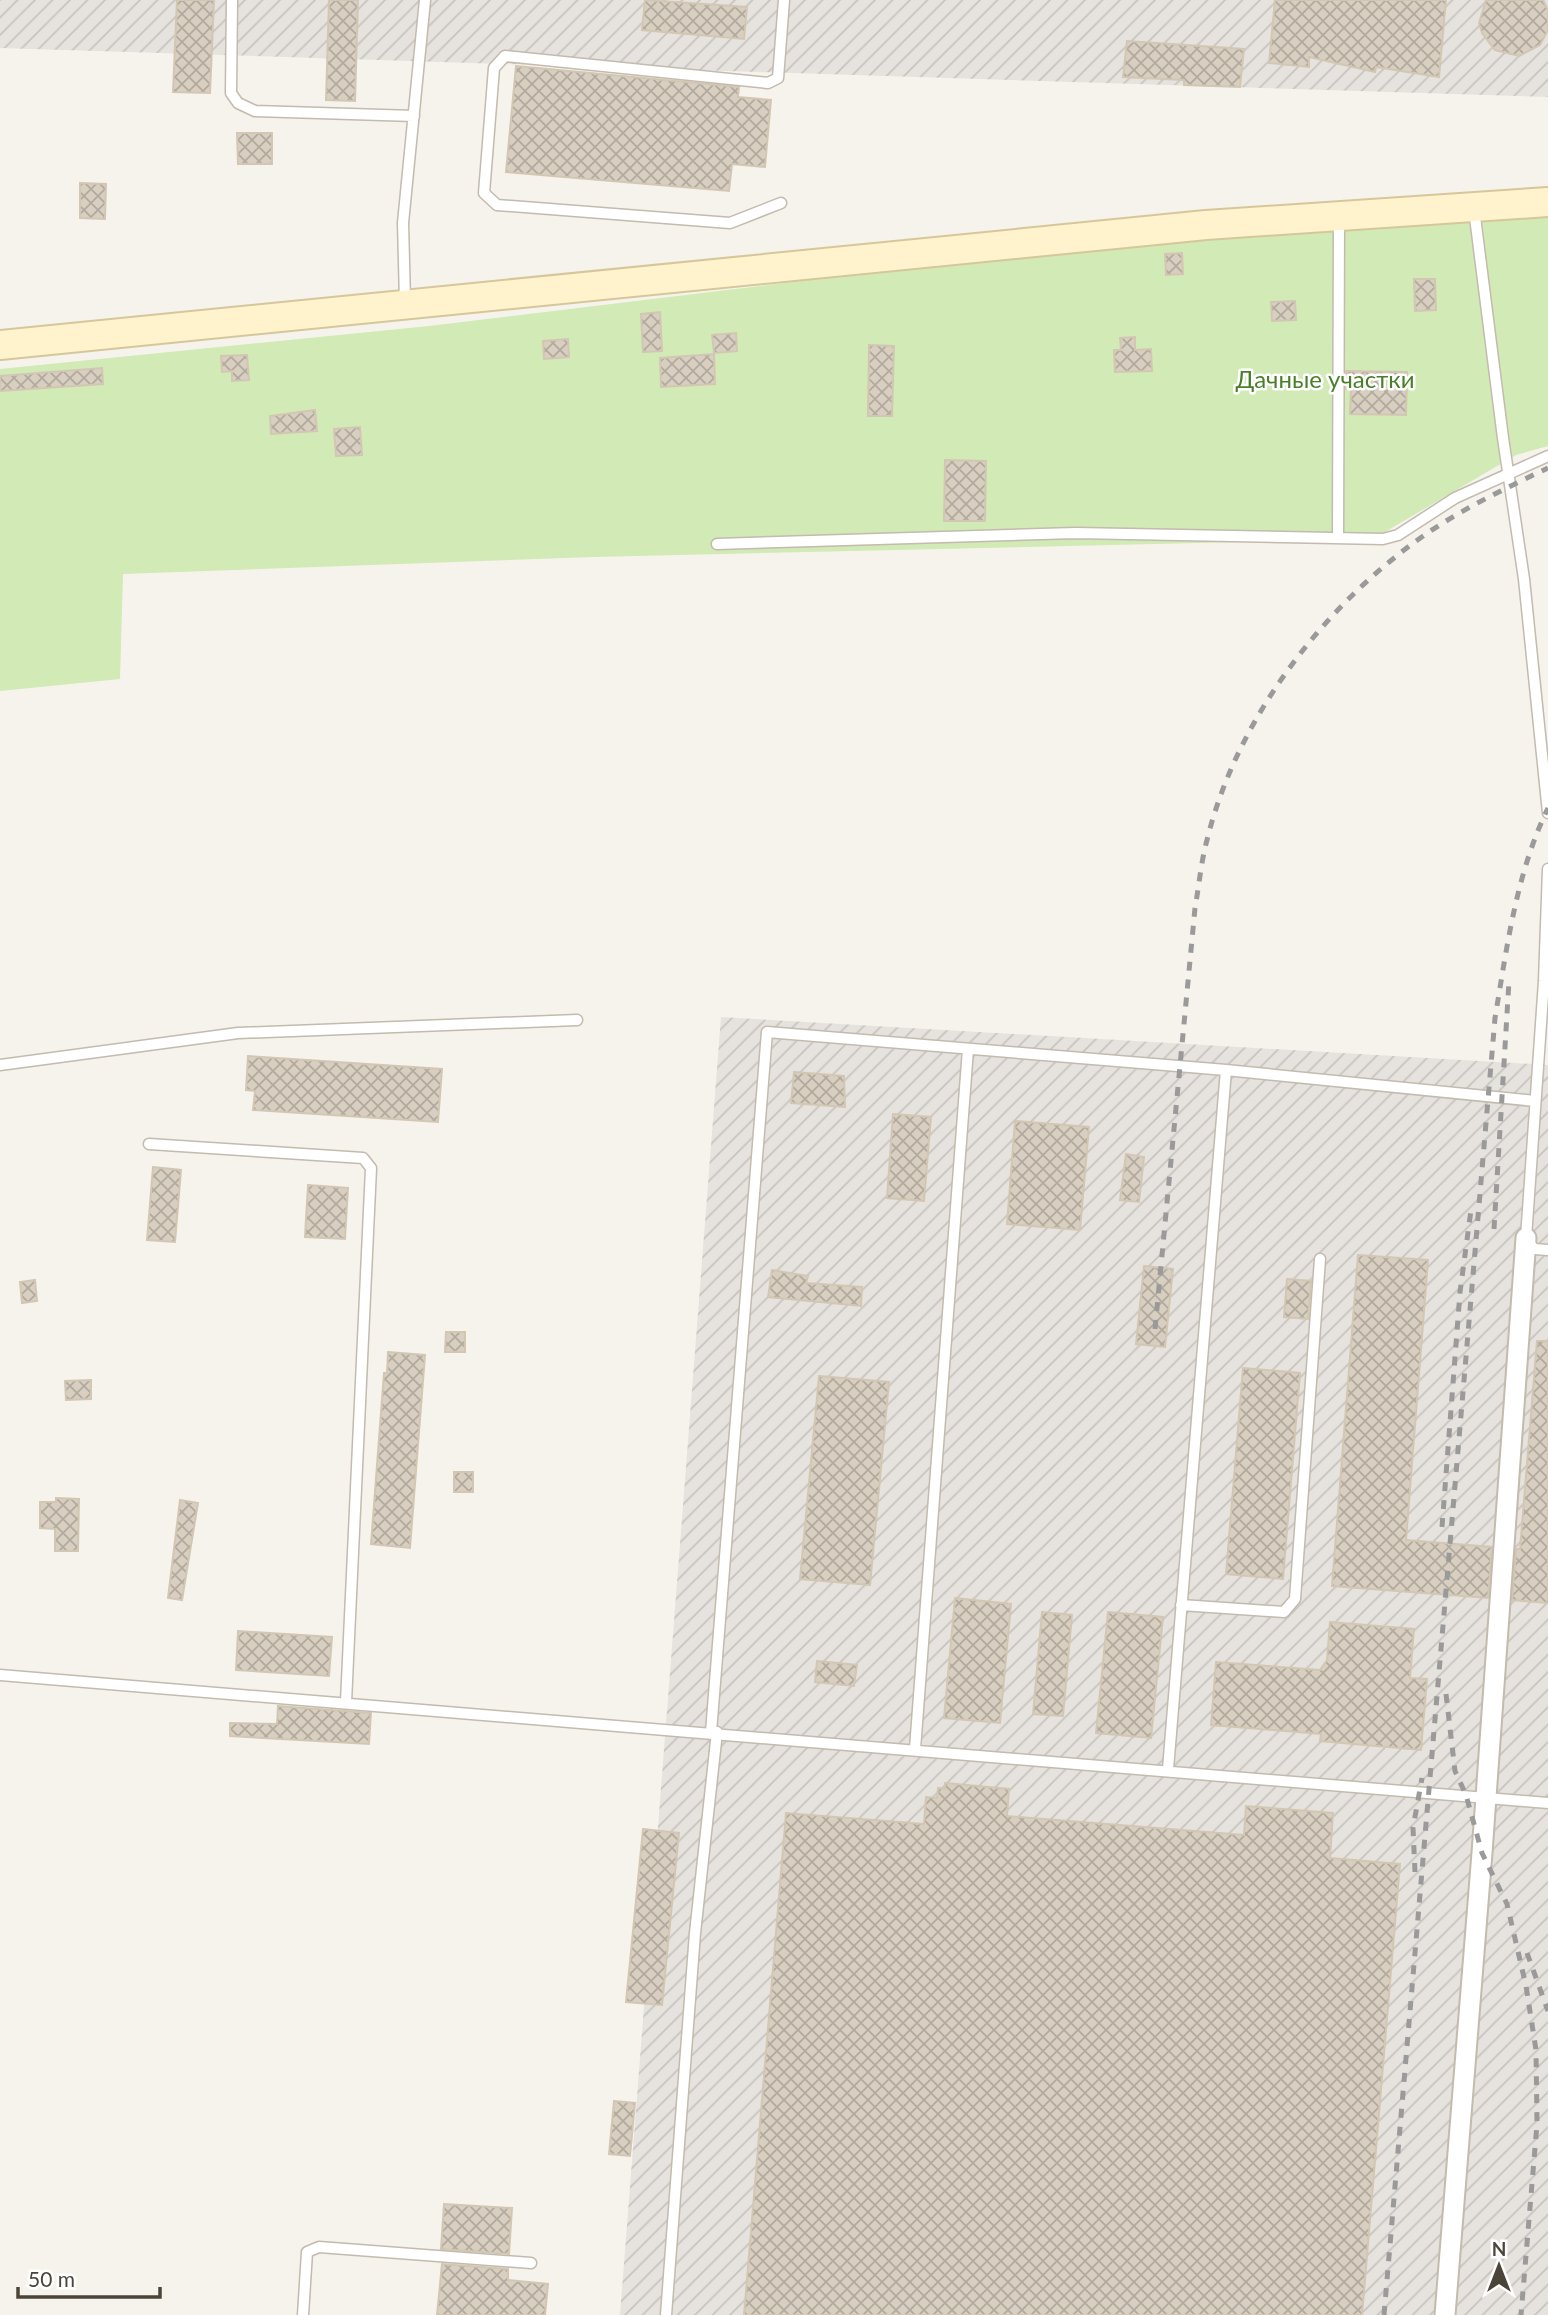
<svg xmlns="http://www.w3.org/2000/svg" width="1548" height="2315" font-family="Lato,sans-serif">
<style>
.industrial{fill:url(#industrial-furrows)}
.garden{fill:#d2eab5}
.building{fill:url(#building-cross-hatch);stroke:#d3c7b4;stroke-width:2}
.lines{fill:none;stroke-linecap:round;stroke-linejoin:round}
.lane-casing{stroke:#c2bbae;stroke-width:13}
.street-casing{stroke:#c2bbae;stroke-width:23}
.secondary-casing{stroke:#d6c79b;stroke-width:32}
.lane{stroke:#fff;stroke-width:10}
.street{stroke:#fff;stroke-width:19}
.secondary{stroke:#fff3cd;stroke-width:28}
.rail{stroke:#9a9a9a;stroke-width:5;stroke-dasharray:9 9;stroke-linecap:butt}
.labels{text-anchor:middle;stroke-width:5;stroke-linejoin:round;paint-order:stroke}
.park-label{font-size:24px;fill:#4a7f2a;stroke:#fff}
</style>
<defs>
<pattern id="industrial-furrows" width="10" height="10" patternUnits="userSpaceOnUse" patternTransform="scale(1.75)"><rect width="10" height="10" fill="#e6e2dd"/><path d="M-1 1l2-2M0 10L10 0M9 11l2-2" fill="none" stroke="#c7c3be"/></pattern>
<pattern id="building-cross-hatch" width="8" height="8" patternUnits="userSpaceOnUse" patternTransform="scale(1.75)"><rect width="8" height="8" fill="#d8cfc1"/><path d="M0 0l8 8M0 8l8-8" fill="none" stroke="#b1aa9e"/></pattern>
</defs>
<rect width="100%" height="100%" fill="#f6f3ec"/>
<!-- industrial -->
<path class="industrial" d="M0,0h1548v97l-1548,-49z
M721,1017l827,48v1250h-928z"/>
<!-- garden -->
<path class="garden" d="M1548,203v243l-32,9 -143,84 -780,18 -470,17 -3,105 -120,12v-322l429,-43 977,-118z"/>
<!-- building -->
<path class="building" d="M177,0h37l-4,93 -37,-1z
M329,0h29l-3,101 -29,-1z
M645,0l102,7 -3,32 -102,-9z
M1275,0h171l-7,77 -63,-10 -1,5 -66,-15v10l-40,-4z
M1486,0h57l5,10v20l-8,15 -21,11 -24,-6 -13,-17 -3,-10z
M1127,41l117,8 -4,38 -56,-2v-5l-61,-3z
M516,66l223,21 -1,10 33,3 -6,67 -33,-3 -3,27 -223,-19z
M237,133h35v31h-34z
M80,183l26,1 -1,35 -25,-1z
M1182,253l1,21 -17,1 -1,-21z
M1414,279h21l1,31 -21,1z
M1295,301l1,19 -24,1 -1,-19z
M660,312l2,39 -19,1 -2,-38z
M736,333l1,18 -23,2 -2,-18z
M1135,337v13l16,-1 1,22 -37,1 -1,-22h7l-1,-12z
M568,339l1,18 -25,2 -1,-18z
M869,345l25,1 -2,70h-24z
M714,354l1,30 -54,3 -1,-29z
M247,355l2,25 -17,1v-10l-10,1 -1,-16z
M102,368l1,16 -103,7v-15z
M1346,371l61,1 -1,43 -56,-1 1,-25h-5z
M315,410l2,21 -46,3 -1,-18z
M360,427l2,28 -26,1 -2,-27z
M945,460l41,1 -1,60h-41z
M248,1056l194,13 -4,53 -185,-12 2,-19 -9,-1z
M794,1072l50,4 1,31 -54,-4z
M893,1114l38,3 -7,84 -37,-3z
M1015,1121l74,6 -9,103 -73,-6z
M1126,1154l18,3 -5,45 -19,-2z
M153,1167l28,3 -6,72 -28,-2z
M308,1185l40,3 -3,51 -40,-2z
M1358,1255l70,5 -22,280 86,7 -4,51 -156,-12z
M1144,1266l29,3 -8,78 -29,-3z
M772,1270l36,6 -2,7 56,4 -1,19 -93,-9z
M1287,1279l24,2 -3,38 -24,-2z
M35,1280l2,21 -15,2 -2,-21z
M446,1332h19v20h-20z
M1537,1341h11v262l-36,-3 4,-51h4z
M388,1352l37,3 -15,193 -39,-4 13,-171h3z
M1243,1368l57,5 -17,206 -57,-5z
M819,1376l70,6 -19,203 -70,-6z
M91,1380v19l-25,1 -1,-19z
M454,1472h19v20h-19z
M56,1498l23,1 -1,52h-23v-22l-15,-1v-26h16z
M180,1500l18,3 -16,97 -14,-2z
M955,1598l56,6 -11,119 -56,-5z
M1042,1612l30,3 -9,101 -30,-2z
M1108,1612l55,5 -12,121 -55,-5z
M1330,1622l84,7 -4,49 17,1 -6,71 -101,-9 1,-7 -110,-9 5,-63 104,8 7,-10z
M238,1631l94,6 -3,39 -93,-6z
M817,1661l40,4 -3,21 -39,-4z
M278,1706l93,7 -2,31 -139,-8v-13l47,1z
M945,1783l64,6 -2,27 237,19 2,-29 87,7 -3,45 70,6 -38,451h-618l42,-502 138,11 2,-27 11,1 1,-10 7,1z
M643,1829l36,4 -17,172 -36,-3z
M614,2101l21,2 -5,53 -21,-2z
M444,2204l68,4 -3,46 -68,-5z
M442,2264l66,5v11l40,4 -3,31h-108z"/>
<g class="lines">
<!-- lane casing -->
<g class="lane-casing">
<path id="lane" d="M232,0l-1,93 7,10 17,8 159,5
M781,203l-51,20 -233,-18 -13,-12 10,-125 11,-12 263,27 10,-5 6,-78
M1474,209l29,229 21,141 24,234
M405,301l-2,-78 22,-223
M1338,537l1,-317
M717,544l358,-11 308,6 15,-4 57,-37 93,-42
M1548,869l-4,112 -18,257 8,11 14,1
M0,1065l238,-32 339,-13
M149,1144l214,14 8,10 -25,534
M1181,1605l103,7 11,-13 25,-340
M0,1675l1548,128
M711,1732l56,-700 459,38 309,31
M915,1749l53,-700
M1168,1769l58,-699
M303,2315l4,-63 12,-5 212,16
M666,2315l29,-382 22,-201"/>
</g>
<!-- street casing -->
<g class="street-casing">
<path id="street" d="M1445,2315l37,-462 44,-615"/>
</g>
<!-- secondary casing -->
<g class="secondary-casing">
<path id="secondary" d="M0,345l1206,-120 342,-23"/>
</g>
<!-- lane -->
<use href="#lane" class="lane"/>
<!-- street -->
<use href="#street" class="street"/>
<!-- secondary -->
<use href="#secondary" class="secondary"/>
<!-- rail -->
<path class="rail" d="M1494,1229l15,-248
M1155,1329l40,-421c4,-22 6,-46 12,-68 30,-122 117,-235 219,-306 38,-26 80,-46 122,-66
M1442,1527l18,-235 11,-82
M1446,1694l9,77 11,24 16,58 25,51 19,82 10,64 1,74 -16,191
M1415,1872l-2,-44 9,-50
M1527,1953l21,58
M1384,2315l111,-1297c12,-71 21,-144 53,-210"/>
</g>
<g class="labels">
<!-- park labels -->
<g class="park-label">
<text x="1325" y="388">Дачные участки</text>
</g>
</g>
<!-- north arrow -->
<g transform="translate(1499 2266)" stroke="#ffffff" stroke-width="5" paint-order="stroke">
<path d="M0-5L12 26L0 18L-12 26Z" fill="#4b4439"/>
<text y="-10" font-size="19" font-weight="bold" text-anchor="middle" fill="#4b4439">N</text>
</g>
<!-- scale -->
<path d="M18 2287v10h142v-10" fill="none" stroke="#4b4439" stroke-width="3.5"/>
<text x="28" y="2287" font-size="21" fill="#4b4439" stroke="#ffffff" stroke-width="5" paint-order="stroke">50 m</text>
</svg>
